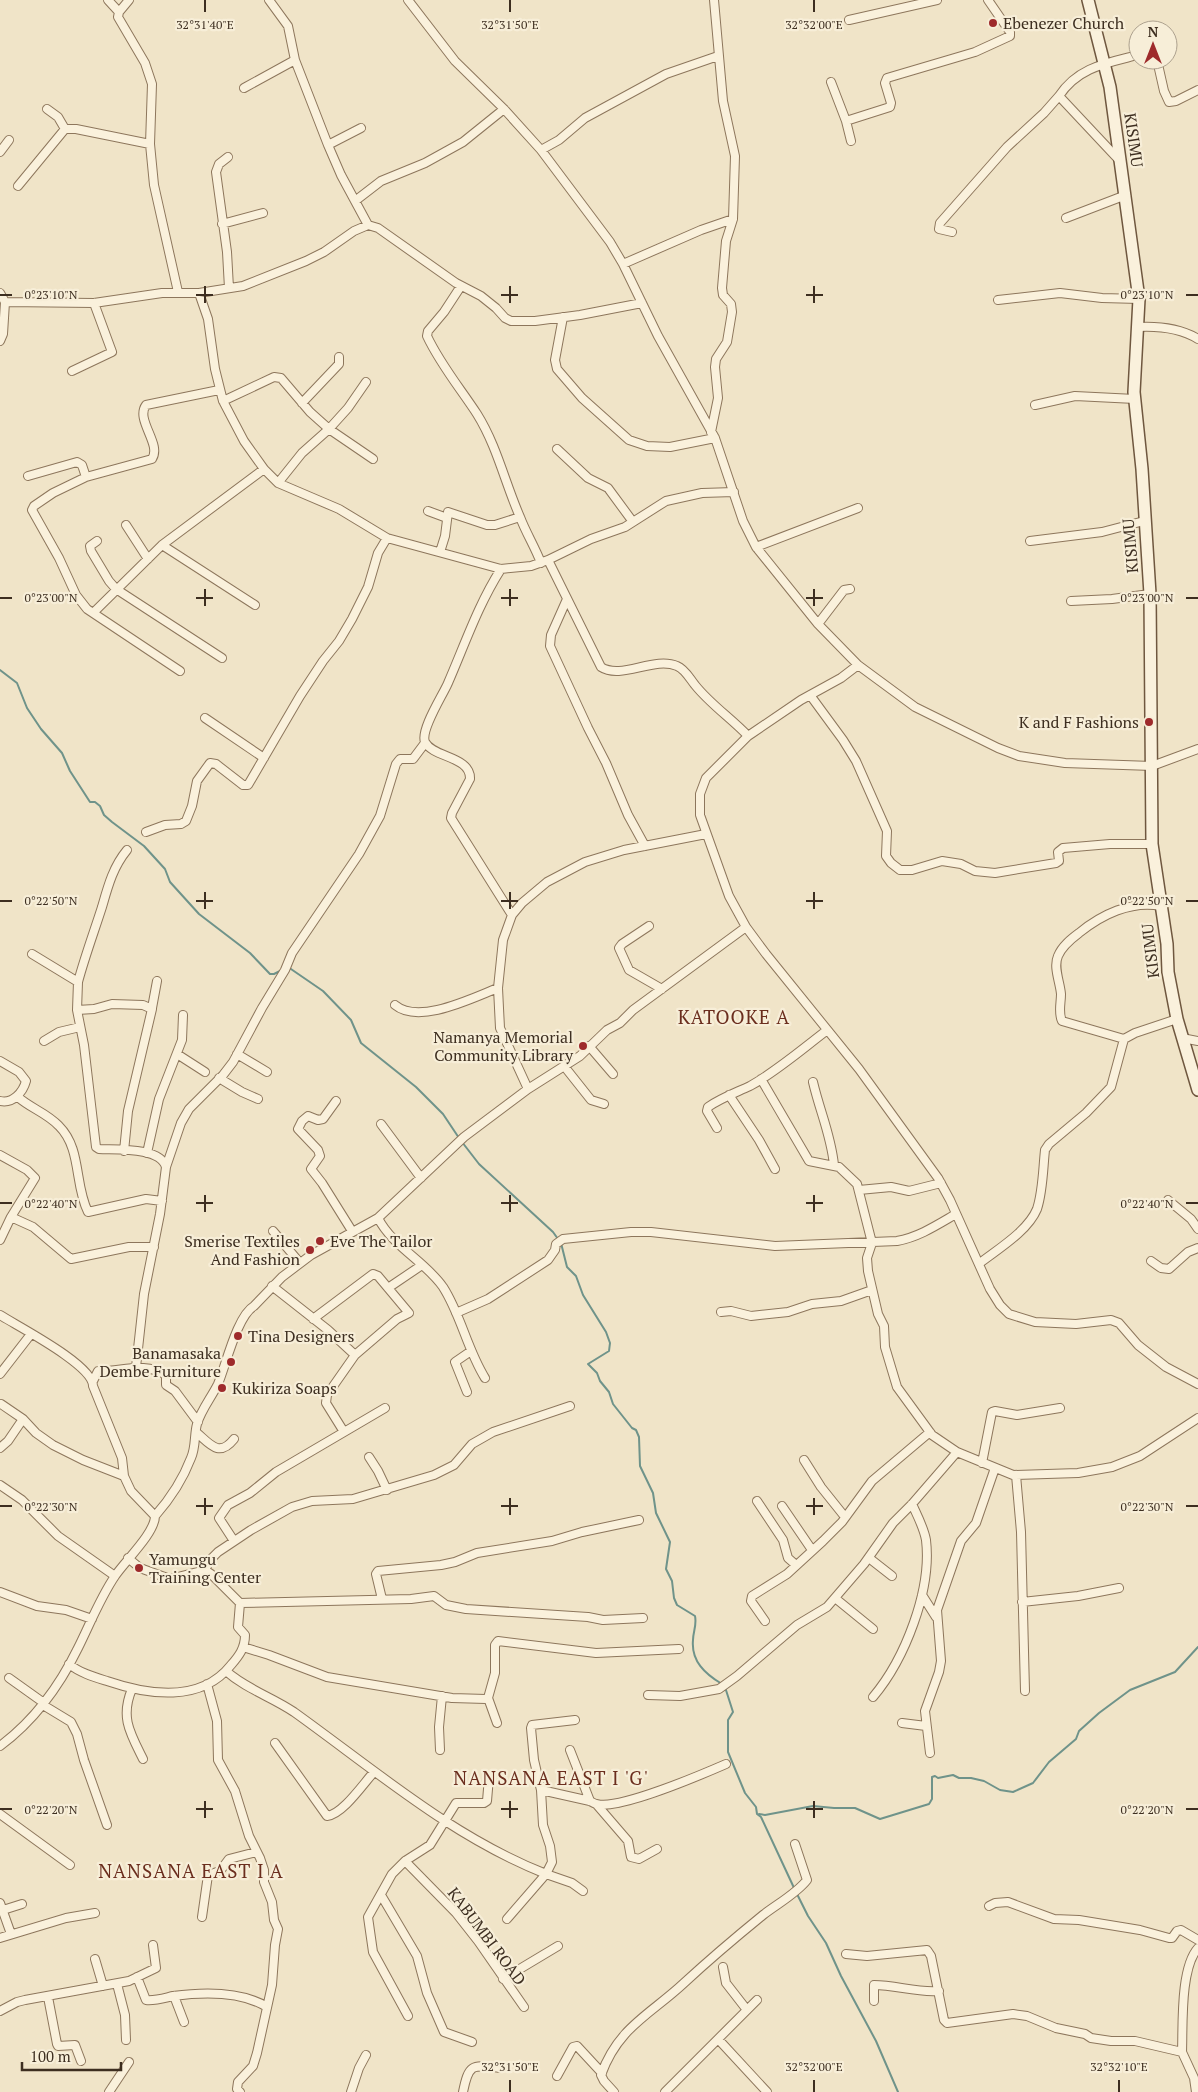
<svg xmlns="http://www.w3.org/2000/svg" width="1198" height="2092" font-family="'PT Serif',serif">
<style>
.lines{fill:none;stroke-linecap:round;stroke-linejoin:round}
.stream{stroke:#6f938a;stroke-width:2}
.street-casing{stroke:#8d765c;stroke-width:10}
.secondary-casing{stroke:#6f573f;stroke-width:14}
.street{stroke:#faf1dc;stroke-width:8}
.secondary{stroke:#faf1dc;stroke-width:11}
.ticks{fill:none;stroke:#3d2e20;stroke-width:2}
.poi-dot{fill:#9e2a2b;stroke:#f7eed8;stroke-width:2}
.labels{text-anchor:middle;stroke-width:4.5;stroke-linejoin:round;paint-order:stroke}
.poi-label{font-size:16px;fill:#3d2e20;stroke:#f7eed8;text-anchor:start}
.street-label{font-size:16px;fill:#3d2e20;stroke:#f7eed8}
.quarter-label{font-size:19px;letter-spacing:1px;fill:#6b2e1e;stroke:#f7eed8}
.ticks-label{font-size:12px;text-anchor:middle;fill:#3d2e20;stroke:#f7eed8;stroke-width:4.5;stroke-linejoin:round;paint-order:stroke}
</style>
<rect width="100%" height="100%" fill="#f0e4c8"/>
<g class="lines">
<!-- stream -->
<path class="stream" d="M0,670l17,13 10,25 14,21 21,24 8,18 20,31h5l5,4 4,9 8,7 32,24 21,23 5,13 29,32 51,39 20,21h4l6,-3
M288,967l35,24 28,29 10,23 55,44 27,27 16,24
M462,1142l17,22 74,68 5,7
M561,1243l6,24 9,9 7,19 23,37 4,11 -1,8 -21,13 9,9 3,8 9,11 4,12 19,24 4,2 3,7 1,29 13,27 3,20 14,29 -4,27 6,12 2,17 3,7 18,11c2,9 -2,16 -2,24 -2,21 12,34 29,44
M725,1687l8,25 -5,8v32l17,41 11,14 1,7 4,3 34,73
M759,1814l6,1 48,-9 21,2h21l25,11 49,-15 3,-5v-22l3,-1 3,2 15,-3 6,3h12l13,3 16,9 13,2 20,-9 16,-21 27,-23 3,-8 20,-18 31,-23 45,-18 23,-25
M797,1894l11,22 18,27 15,33 35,65 22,51"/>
<!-- street casing -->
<g class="street-casing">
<path id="street" d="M108,0l11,12
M129,0l-10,12 -1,5 27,46 7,21 -2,60 4,41 24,107
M269,0l19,26 7,34 33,85 13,30 27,50
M408,0l47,61 49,48 37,41 69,92 13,22 35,72 57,102 28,83 13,26 62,77 40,41 57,42 83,41 21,8 46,7 87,3 46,-17
M849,20l88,-20
M1157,60l7,31 5,11 7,-1 22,-11
M831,82l15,39 5,20
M244,88l51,-28
M1059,96c19,-29 48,-33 79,-41
M47,109l11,8 7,12
M846,121l44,-14 1,-4 -6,-20 2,-5 88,-26 35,-16v-4l-22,-32
M328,145l33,-17
M541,150l18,-10 26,-22 81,-44 52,-18
M0,152l9,-12
M228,157l-9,7 -3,8 11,80 2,36
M18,186l47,-57h11l74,15
M355,201l26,-20 44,-18 38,-21 41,-33
M1066,218l60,-23
M222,224l41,-11
M952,232l-13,-3 1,-6 67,-76 37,-34 15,-17 61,65
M623,264l78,-34 32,-11
M461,286l-17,26 -16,19 -1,5c13,28 33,52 50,78 20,32 28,69 43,103 6,16 15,30 21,46
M0,293l5,9 89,1 68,-10h37l44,-7 63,-25 18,-9 30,-21 14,-6 10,3 78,55 25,13 15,12 9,10 6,3h24l45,-6 62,-12
M199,293l9,26 7,50 8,32 21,40 20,28 14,14 61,26 48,29 114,31 30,-3 17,-6 43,-21 34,-12 41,-26 36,-8 32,-1
M998,300l62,-7 42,5 37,1
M563,317l-8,43 2,9 25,29 47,42 18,6 23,1 45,-9
M1138,327c20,-1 42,1 60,12
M0,341l3,-7 2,-32
M72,371l40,-19 -18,-49
M223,401l51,-24 7,1 29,34 19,17 44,30
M302,403l37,-39v-7
M1035,405l40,-9 60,3
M711,432l7,-34 -3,-31 1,-8 11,-17 5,-30 -1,-8 -8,-9 -1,-7 4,-47 7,-22 2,-63 -12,-55 -9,-101
M557,449l31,29 20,10 25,34
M28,476l49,-14 5,3 4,12
M278,483l24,-30 27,-24 19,-21 18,-26
M428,511l19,7
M126,525l22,34
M97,541l-7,5 1,5 18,30 7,8 106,69
M1030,541l72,-9 42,-11
M162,545l93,60
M756,547l102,-39
M440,552l5,-16 3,-24 39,13h8l25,-8
M548,560l53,107c20,13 53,-11 76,-1 8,3 13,13 18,19 15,19 37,34 53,51
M501,569c-23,36 -36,75 -53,114 -5,12 -28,47 -23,59 8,16 46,14 45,37l-18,34 -1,5 61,97
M567,599l-16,36 -1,11 38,82 18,35 22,52 17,31
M1071,601l41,-2 38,-5
M93,613l69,-68 102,-76
M818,624l26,-34 6,-1
M858,665l-17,13 -40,22 -53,36 -42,42 -6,16v21l29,81 17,31 20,27 93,115 79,109 12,22 40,89 10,16 9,9 26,8 41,2 35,-4 8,3 19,22 28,22 32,17
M180,671l-93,-62 -11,-14 -17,-37 -27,-48 2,-4 19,-13 33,-16 66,-18c10,-15 -17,-39 -6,-54l73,-15
M810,695l33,45 13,21 31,70 -1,25 5,7 9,7h12l30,-9 19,3 14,7 20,2 61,-10 3,-2 -1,-9 5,-4 47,-4h42
M205,718l59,40
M146,832l19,-7 16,-1 5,-3 6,-15 5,-25 13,-18 6,1 27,21h5l52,-89 23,-35 16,-20 13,-22 16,-32 10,-34 9,-15
M649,926l-27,18 -3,4 10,22 33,19
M32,954l46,28 -1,28 7,35 12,102 3,2c18,1 61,-2 67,18l-6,47 -16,80 -8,73
M78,982c7,-26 16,-50 24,-75 6,-21 11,-40 25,-57
M395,1005c24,20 77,-7 103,-17
M152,1008l5,-27
M77,1010l17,-1 18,-5 31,1 9,4 -24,102 -4,40
M1182,1038l16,3
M1124,1039l-62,-18c-4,-8 -1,-18 -1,-27 -1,-12 -8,-27 -3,-38 4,-10 13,-17 21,-23 22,-18 52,-33 82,-27
M44,1041l15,-9 21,-5
M589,1046l24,28
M177,1054l28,18
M237,1054l30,18
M0,1061l19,11 7,9c-3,11 -13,23 -26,20
M564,1066l27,34 13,4
M219,1078l23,14 16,7
M761,1079l48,82 30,6 18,17 15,59 -5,15 1,13 10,43 6,12 1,21 12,40 35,48 25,17 56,23 65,-2 34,-6 28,-11 58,-38
M813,1082c7,30 18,53 21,83
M528,1089l-28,-61 -2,-40 5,-48 9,-25 10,-12 25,-21 38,-20 39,-12 82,-16
M729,1095l30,45 16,29
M18,1097c12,11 29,16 41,29 23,23 15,58 29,86l58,-13 16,2
M336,1101l-13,18 -5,1 -10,-4 -6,5 -4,8 20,21 2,6 -9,13 11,14 30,48
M381,1124l40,54
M717,1128l-10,-17 1,-4c13,-9 27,-14 42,-21 27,-15 51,-36 76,-55
M147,1153l12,-54 23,-59 1,-25
M0,1155l27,15 8,8 -24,39 -11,23
M166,1167l15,-44 8,-14 34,-34 10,-13 29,-54 23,-38 7,-17 67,-99 21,-38 16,-52 4,-5h13l12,-16
M859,1190l32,-3 18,4 32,-8
M1168,1200l23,19 7,10
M11,1217l22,10 38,32 58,-12h25
M378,1218c15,29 47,43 65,69 18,28 24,62 42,91
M273,1231l27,32
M1151,1261l10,7 8,1 19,-17 10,-4
M980,1263c18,-14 48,-32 57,-54 6,-18 6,-41 8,-59l4,-6 37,-31 25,-26 13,-48 11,-6 42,-14
M272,1286l56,44 27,25
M388,1288l34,-23
M721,1312l10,-1 20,5 37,-4 24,-8 29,-3 31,-11
M456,1313l32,-14 60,-39 7,-10 1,-6 7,-5 68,-7h20l124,14 122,-5c22,-4 40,-16 59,-27
M0,1315c19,12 93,50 93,71l29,72 2,18 7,15 24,25
M313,1319l60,-45 5,2 31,37 -12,6 -42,36 -28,40 -1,8 18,29
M0,1374l31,-40
M93,1381l5,-10c23,1 46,-10 68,4v10l9,6 23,31
M467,1392l-12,-30 16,-11
M1,1404l22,15 13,14 17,12 30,15 41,16
M196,1432c14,12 23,26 38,7
M0,1448l8,-7 15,-22
M369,1457l9,14 9,19
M804,1460l17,27 24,30
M982,1463l10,-51 3,-1 22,4 43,-7
M1016,1475l5,57 4,159
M0,1485l22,15 36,36 57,40
M757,1501l26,39 5,18 8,7
M782,1506l30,44
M234,1541l-15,-23 9,-13 22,-12 26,-21 109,-64
M128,1558l12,10 30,11 35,-9 6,4 29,29 171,-4 23,-3 12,9 20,4 122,8 15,3 40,-2
M869,1558l23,18
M205,1570l5,-10 8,-8 33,-22 41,-23 20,-6 41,-2 81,-24 20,-10 18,-21 21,-12 77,-26
M0,1592l37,14 29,4 26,9
M922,1595l14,22
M835,1598l38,31
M382,1599l-6,-25 2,-3 63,-6 14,-3 22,-9 75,-12 30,-9 57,-12
M1022,1602l56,-6 41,-8
M765,1621l-14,-20 1,-5 35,-22 36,-33 19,-19 30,-41 58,-49
M243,1647l26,8 58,22 125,21 34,1 2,-1 7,-25v-28l3,-4 98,12 83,-4
M69,1664c11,9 25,13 38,17 41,14 94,22 124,-16 8,-9 14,-17 14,-30l-7,-8 2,-24
M226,1671c20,18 46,26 68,41 81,58 158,125 252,162l6,-12 -2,-16 -7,-21 -2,-35 -7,-30 -3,-32 1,-3 43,-5
M9,1678l35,25
M207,1684l10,37 1,39 17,31 14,45 11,22 4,12v12l8,20 2,18 4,9 -3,16 -3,40 -15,68 -4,13 -15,16 -1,7 3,3
M132,1689c-12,28 -2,44 11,70
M648,1695l32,1 39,-7 18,-13 60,-51 30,-18 37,-43 29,-41 19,-19 45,-52
M873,1697c32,-38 59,-107 53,-157 -2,-12 -9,-25 -14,-36
M488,1698l9,25
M43,1705l28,17 6,12 7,26 23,65
M902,1723l24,3
M275,1743l52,73c16,-2 36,-32 47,-44
M0,1746c35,-26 59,-59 78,-98 12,-24 22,-50 37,-72 10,-15 40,-43 40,-60 15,-17 28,-37 36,-58 5,-11 3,-23 6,-34 4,-14 14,-26 21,-40 8,-19 19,-68 36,-78l28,-29 29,-22 67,-37 86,-81 64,-48 52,-33 27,-26 13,-7 13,-13 113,-83
M440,1750l-1,-23 3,-31
M570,1750l20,51
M930,1753l-5,-42 14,-39 2,-11 -4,-51 24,-69 15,-18 19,-55
M541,1790l49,11c2,1 4,3 7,3 22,6 106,-30 129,-40
M597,1805l31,36 3,16 8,2 18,-10
M0,1814l70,51
M405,1861l51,52 22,28 46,66
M381,1895l36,61 10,37 17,39 28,10
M0,1903l11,31
M989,1906l6,-3 13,-1 46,17 25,1 61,10 29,8h3l5,-7 4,-1 17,10
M3,1910l19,-6
M202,1917l6,-42 12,-4 9,-12 27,-7
M507,1919l39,-45 26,9 11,8
M0,1938l66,-20 29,-5
M846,1954l21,2 60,-6 4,6 13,64 3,3 66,-9 14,2 29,12 29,6 6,4 20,3h24l47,11 12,26 2,14
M95,1959l8,27
M723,1967l3,16 21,27
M137,1977l9,23c9,1 18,-2 27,-4 30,-4 68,-5 94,11
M503,1979l55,-33
M117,1984l8,31 1,25
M174,1996l10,26
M48,1997l9,47 1,2 17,-1 6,16
M874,2001v-16c22,0 43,8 65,6
M0,2011l17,-9 8,-2 104,-19 27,-13 -3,-23
M408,2016l-35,-64 -5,-35 24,-43 13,-13 25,-16 26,-42h28l3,-2 2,-24
M718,2039l49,53
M1182,2052c1,-26 -2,-84 16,-104
M557,2076l16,-29 4,-1 25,27
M109,2092l20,-30
M351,2092l8,-24 7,-13
M463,2092c6,-30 10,-27 38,-24
M614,2092l-10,-11 -3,-6c17,-48 50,-61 83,-92 26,-24 52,-46 79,-68 14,-11 33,-21 44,-35l-12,-36
M665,2092l92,-92"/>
</g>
<!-- secondary casing -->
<g class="secondary-casing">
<path id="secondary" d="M1088,0l22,87 29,212 -5,93 8,77 8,125 2,250 15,100 1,28 9,47 21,71"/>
</g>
<!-- street -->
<use href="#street" class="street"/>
<!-- secondary -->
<use href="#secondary" class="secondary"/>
</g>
<!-- ticks -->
<path class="ticks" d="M205,0v12M510,0v12M814,0v12M205,286v17M510,286v17M814,286v17M0,295h12M196,295h17M501,295h17M806,295h17M1186,295h12M205,589v17M510,589v17M814,589v17M0,598h12M196,598h17M501,598h17M806,598h17M1186,598h12M205,892v17M510,892v17M814,892v17M0,901h12M196,901h17M501,901h17M806,901h17M1186,901h12M205,1195v17M510,1195v17M814,1195v17M0,1203h12M196,1203h17M501,1203h17M806,1203h17M1186,1203h12M205,1498v17M510,1498v17M814,1498v17M0,1506h12M196,1506h17M501,1506h17M806,1506h17M1186,1506h12M205,1801v17M510,1801v17M814,1801v17M0,1809h12M196,1809h17M501,1809h17M806,1809h17M1186,1809h12M510,2080v12M814,2080v12M1119,2080v12"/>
<!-- markers -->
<g class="poi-dot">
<circle cx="993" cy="23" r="5"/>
<circle cx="1149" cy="722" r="5"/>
<circle cx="583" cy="1046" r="5"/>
<circle cx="320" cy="1241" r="5"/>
<circle cx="310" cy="1250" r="5"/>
<circle cx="238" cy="1336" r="5"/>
<circle cx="231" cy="1362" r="5"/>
<circle cx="222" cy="1388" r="5"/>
<circle cx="139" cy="1568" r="5"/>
</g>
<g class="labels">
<!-- poi labels -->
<g class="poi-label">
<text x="1003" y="29">Ebenezer Church</text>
<text x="1139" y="728" text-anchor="end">K and F Fashions</text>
<text x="573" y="1043" text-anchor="end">Namanya Memorial<tspan x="573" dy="18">Community Library</tspan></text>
<text x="300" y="1247" text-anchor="end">Smerise Textiles<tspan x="300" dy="18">And Fashion</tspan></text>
<text x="330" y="1247">Eve The Tailor</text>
<text x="248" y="1342">Tina Designers</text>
<text x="221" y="1359" text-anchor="end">Banamasaka<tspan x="221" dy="18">Dembe Furniture</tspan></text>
<text x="232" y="1394">Kukiriza Soaps</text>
<text x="149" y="1565">Yamungu<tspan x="149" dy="18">Training Center</tspan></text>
</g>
<!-- street labels -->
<g class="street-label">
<text transform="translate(1134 140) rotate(82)" y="6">KISIMU</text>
<text transform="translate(1130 546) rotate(-95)" y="6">KISIMU</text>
<text transform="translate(1150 951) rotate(-97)" y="6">KISIMU</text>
<text transform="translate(487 1936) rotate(53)" y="6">KABUMBI ROAD</text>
</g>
<!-- quarter labels -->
<g class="quarter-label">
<text x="734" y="1024">KATOOKE A</text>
<text x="551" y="1785">NANSANA EAST I 'G'</text>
<text x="191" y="1878">NANSANA EAST I A</text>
</g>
</g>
<g class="ticks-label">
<text x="205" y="29">32°31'40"E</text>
<text x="510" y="29">32°31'50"E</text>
<text x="814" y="29">32°32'00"E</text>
<text x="51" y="299">0°23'10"N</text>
<text x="1147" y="299">0°23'10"N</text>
<text x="51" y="602">0°23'00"N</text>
<text x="1147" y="602">0°23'00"N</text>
<text x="51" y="905">0°22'50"N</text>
<text x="1147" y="905">0°22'50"N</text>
<text x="51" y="1208">0°22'40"N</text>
<text x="1147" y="1208">0°22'40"N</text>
<text x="51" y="1511">0°22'30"N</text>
<text x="1147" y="1511">0°22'30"N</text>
<text x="51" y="1814">0°22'20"N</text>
<text x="1147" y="1814">0°22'20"N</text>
<text x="510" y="2071">32°31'50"E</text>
<text x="814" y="2071">32°32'00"E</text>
<text x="1119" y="2071">32°32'10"E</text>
</g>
<!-- north arrow -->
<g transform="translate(1153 45)"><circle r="24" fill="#f7eed8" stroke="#ada18e"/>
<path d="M0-4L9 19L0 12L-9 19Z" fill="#9e2a2b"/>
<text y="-8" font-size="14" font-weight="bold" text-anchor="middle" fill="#3d2e20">N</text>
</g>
<!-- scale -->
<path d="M22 2062v8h99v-8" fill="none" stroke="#3d2e20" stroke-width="2.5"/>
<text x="30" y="2062" font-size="15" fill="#3d2e20" stroke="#f7eed8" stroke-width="4" paint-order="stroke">100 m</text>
</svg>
